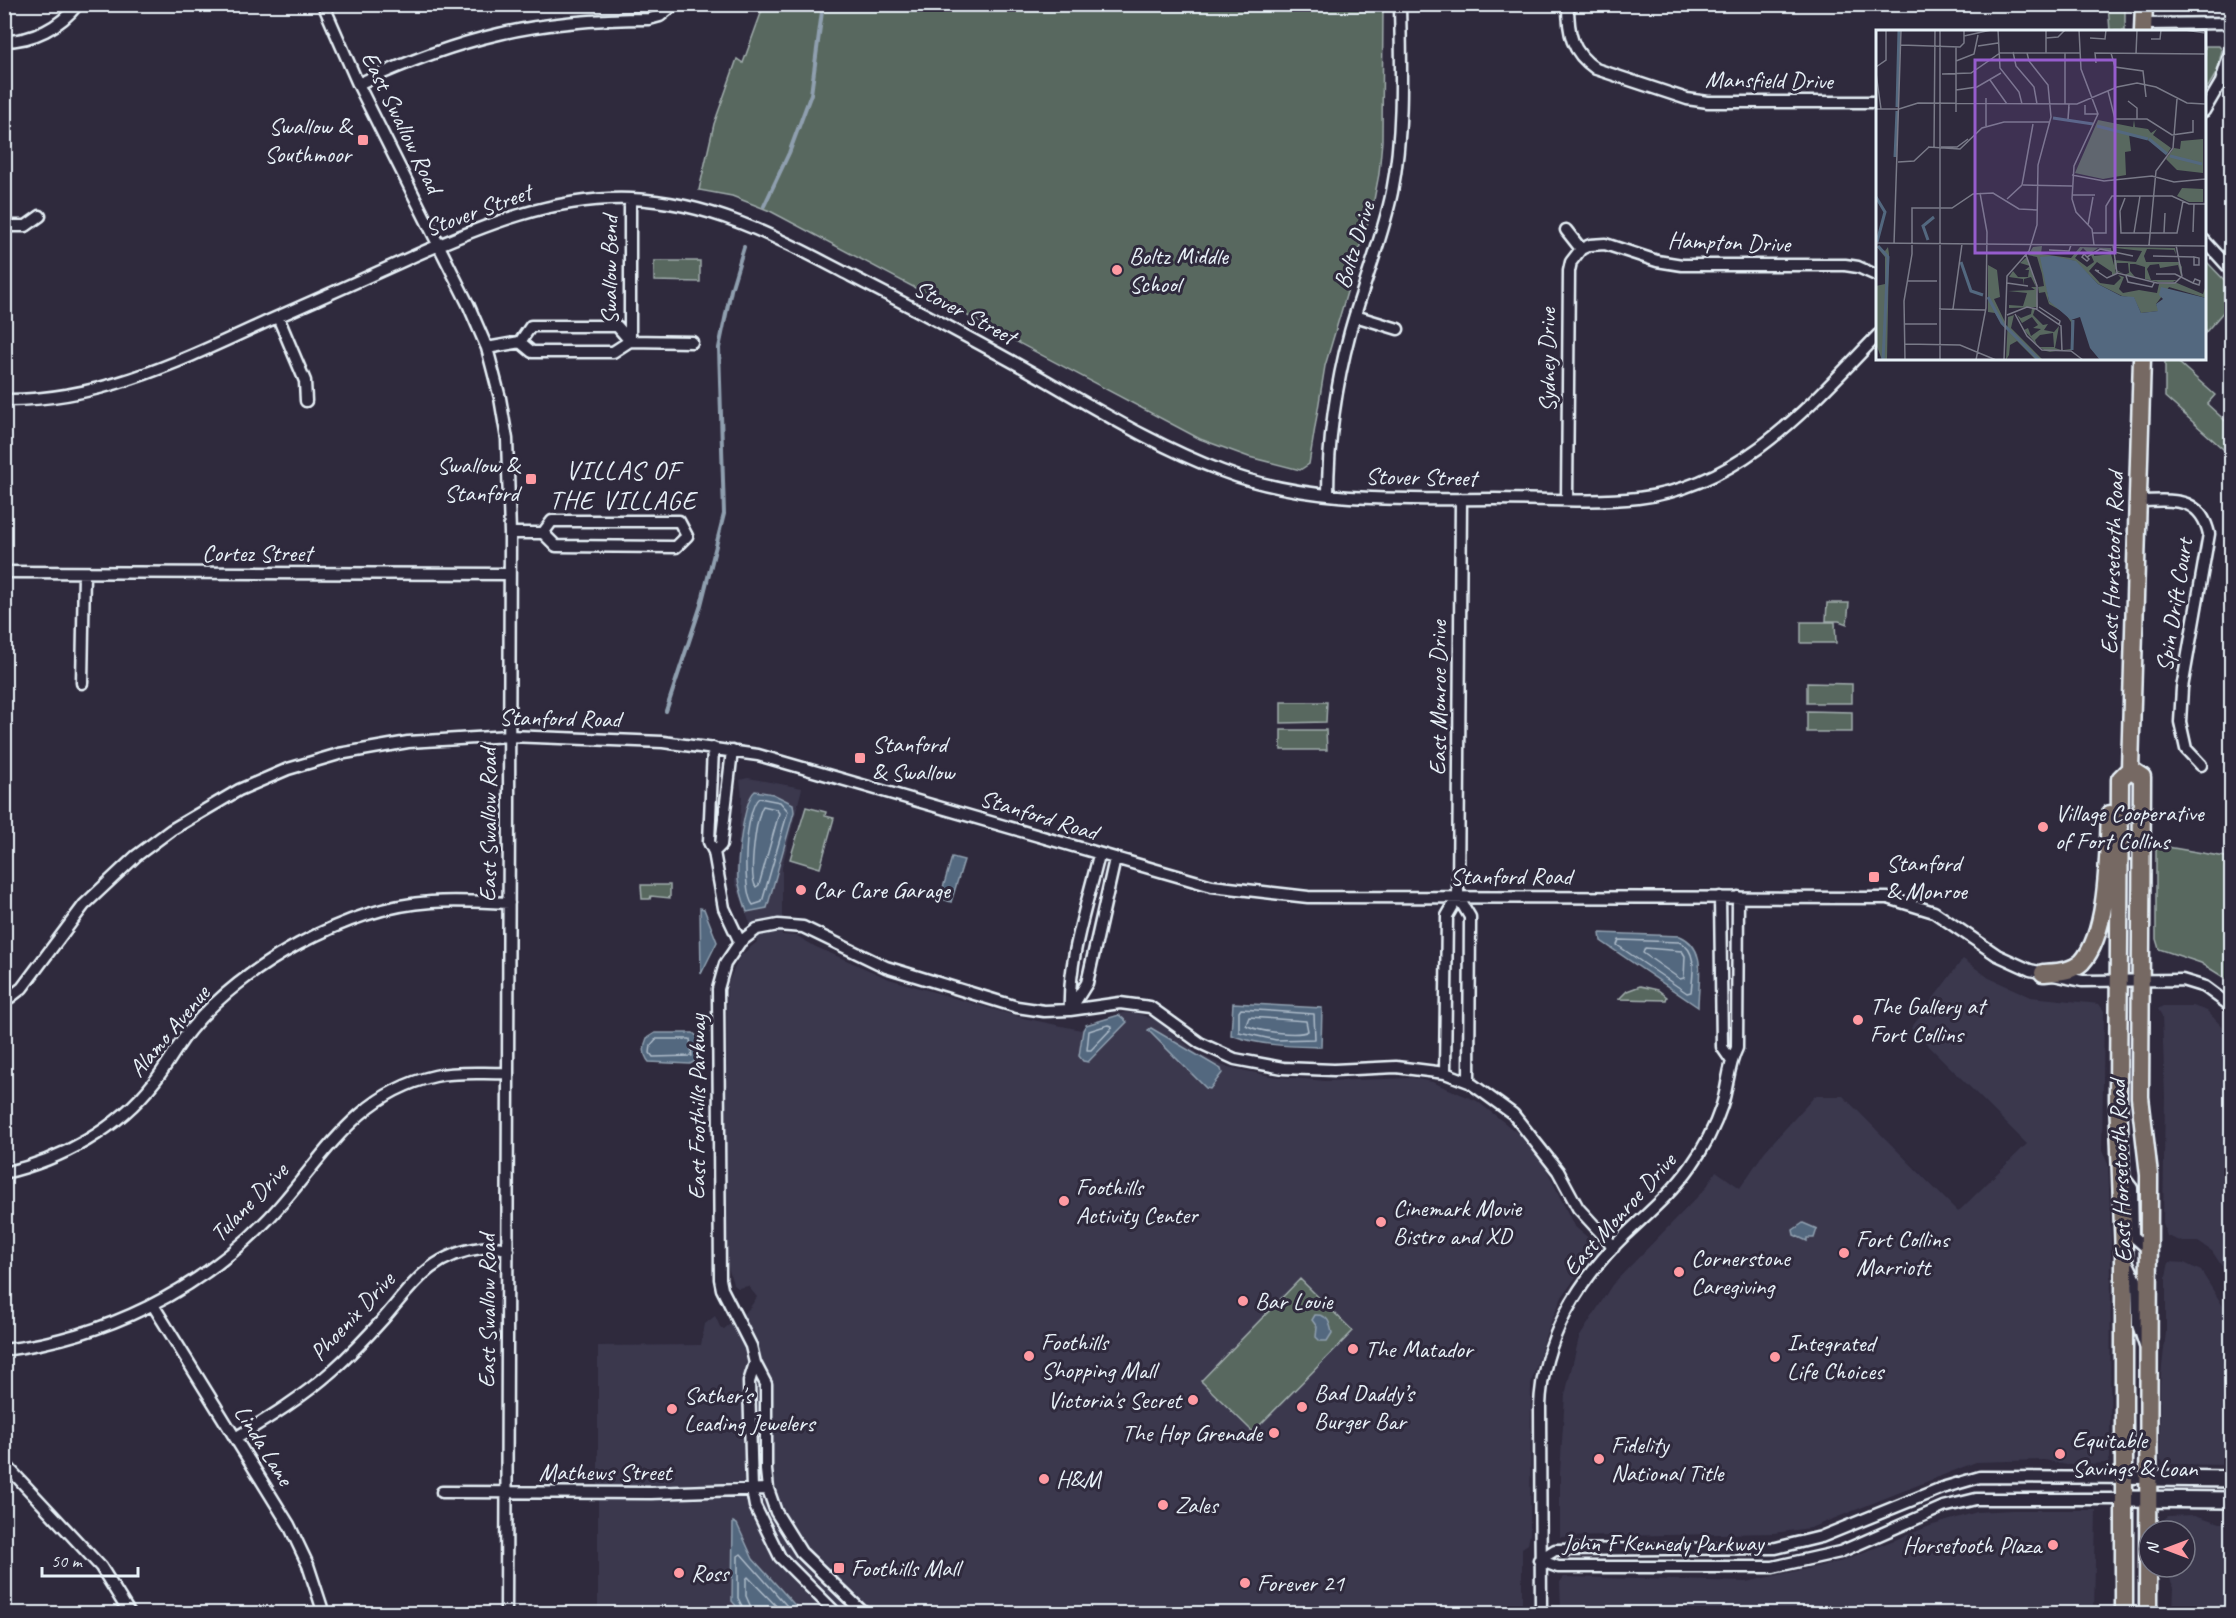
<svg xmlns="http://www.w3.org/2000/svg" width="2236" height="1618" font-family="Caveat,sans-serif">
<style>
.built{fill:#3b384e}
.green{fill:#58685f;stroke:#a0acac;stroke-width:1.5}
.water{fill:#53687f;stroke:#8f9faf;stroke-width:1.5}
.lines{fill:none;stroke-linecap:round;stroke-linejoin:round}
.shore{stroke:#acbac8;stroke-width:1.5}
.stream{stroke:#8f9faf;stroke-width:4}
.street-casing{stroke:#e8f1f8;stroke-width:15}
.secondary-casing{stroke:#e8f1f8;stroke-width:20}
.primary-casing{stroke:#e8f1f8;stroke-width:21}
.street{stroke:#2f2a3d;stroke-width:10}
.secondary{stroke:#2f2a3d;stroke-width:15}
.primary{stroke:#766964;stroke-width:16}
.poi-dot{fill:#ff9aa2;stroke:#2f2a3d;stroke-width:2}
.labels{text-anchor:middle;stroke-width:6;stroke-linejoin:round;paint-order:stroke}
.street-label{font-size:24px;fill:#e8f1f8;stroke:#2f2a3d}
.poi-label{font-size:24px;fill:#e8f1f8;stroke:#2f2a3d;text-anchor:start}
.neighbourhood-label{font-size:26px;letter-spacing:1.5px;fill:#e8f1f8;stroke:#2f2a3d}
.inset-river{fill:none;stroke:#53687f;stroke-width:3}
.inset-road{fill:none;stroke:#797a88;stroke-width:1.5}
.view{fill:#965dcd;fill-opacity:0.15;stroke:#965dcd;stroke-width:3}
.inset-edge{fill:none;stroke:#e8f1f8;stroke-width:3}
</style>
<rect width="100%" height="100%" fill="#2f2a3d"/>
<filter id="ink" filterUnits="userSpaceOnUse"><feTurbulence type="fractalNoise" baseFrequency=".0167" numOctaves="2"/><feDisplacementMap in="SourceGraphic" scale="12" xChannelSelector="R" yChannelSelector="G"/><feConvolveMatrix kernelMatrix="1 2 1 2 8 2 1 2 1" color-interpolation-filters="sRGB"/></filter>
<g filter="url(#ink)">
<!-- built -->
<path class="built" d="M748,778l54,10 -20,79v68l15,1 19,11 73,32 134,39 58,12 4,-5 38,-12h12l21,7 42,34 25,12 47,10 55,5 88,-3 19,4 45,19 48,38 21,29 28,58 18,15 3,9 -33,47 -16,37 -15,50 -1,149 -2,11 -6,4v65h-924v-267l103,-1 4,-21 10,-8 6,13h3l25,-20 8,-12 -9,-11 -10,2 -5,-4 -5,-17 -3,-28 2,-254 13,-29 17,-14 -22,-60 7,-85 -2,-17z
M1963,959l26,19 42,19 68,7 5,7 -2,140 6,13 3,72 -1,222 -2,5 -42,2 -21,-5 -69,2 -166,66 -36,5 -214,4v-64l5,-78 14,-57 33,-53 94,-97 10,-17 24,17 25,-37 50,-55h28l115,116 69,-68 -116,-116z
M2163,1006h30l14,5 24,25v244l-19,-29 -14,-9h-15l-16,-6 -4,-13 2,-127 -3,-80 -4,-7z
M2169,1262l15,1 17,8 30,48v146l-66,-1 -5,-5v-75l6,-52v-55z
M2012,1510h84l-2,103 -533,-1 -1,-30 4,-5 182,5 93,-20 91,-36 47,-14z
M2195,1515l24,8h12v90h-58l1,-25 -9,-21h20v-36h-23v-10l6,-5z"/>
<!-- green -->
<path class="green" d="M764,5h619l-1,136 -3,33 -6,31 -48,161 -16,98 -9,6 -51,-13 -49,-18 -430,-228 -38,-15 -33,-6 15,-66 23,-65 6,4z
M2108,5h17v26h-15z
M2205,46h14l3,4 -5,22 -12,20z
M2205,260l27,28 -1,15 -26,30z
M654,261h46v21l-46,-1z
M2165,359h16l-3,3 37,33 -8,9 24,22v30l-66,-59z
M1827,603h22l-2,21 -8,-3h-13z
M1801,622h34l1,21h-35z
M1807,683l45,1v19h-45z
M1281,702h46l-1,20 -45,1z
M1807,711l45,1v20h-45z
M1281,730h45l1,20h-46z
M806,807l20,5 -1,4 9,2 -14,50 -30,-9z
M2156,845l75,13v124l-30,-19 -42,-14 -3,-10z
M641,885h29v13l-19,-2 -1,3h-8z
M1640,986l18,4 9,7 -1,3 -47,-1 8,-8z
M1300,1279l53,52 -100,101 -52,-51z"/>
<!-- water -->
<path class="water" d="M755,791l18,3 20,10 1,8 -27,96 -20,4c-3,-10 -7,-21 -9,-32 -1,-17 5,-79 17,-89z
M952,857l12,3 -13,42 -11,-4z
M700,908l4,1 13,33 -16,32z
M1600,933l80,3c28,12 18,45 18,71l-97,-66z
M1233,1003l89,5 -1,39c-31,-1 -60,-1 -90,-12z
M1119,1015l8,7 -39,40 -5,-1 -4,-5 4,-26 3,-5z
M1151,1028l70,41 1,4 -12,16 -4,-1 -58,-58z
M655,1033h38l5,4 -1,23 -7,4 -41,-2c-6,-7 -6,-15 -2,-24z
M1803,1223l14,6 -3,9h-7v3l-13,-6 -1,-5z
M1315,1315c13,-1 15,8 17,18l-5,8h-7l-4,-4 1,-10 -5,-7z
M733,1522l4,2 16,35 49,54h-60l-10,-12z"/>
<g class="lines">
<!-- shore -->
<path class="shore" d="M759,798l21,4 8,9 -26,91 -9,3c-12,-14 -8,-97 6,-107z
M763,806l13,3 3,4 -20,72 -3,2c-8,-10 0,-70 7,-81z
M1619,940l60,2c19,8 14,32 12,50l-4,1 -70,-48z
M1645,948l37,3 3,5 -1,22 -4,1 -37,-26z
M1241,1009l73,5 1,25 -39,1 -37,-8v-20z
M1249,1017l57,4 2,10c-10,6 -52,0 -62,-6z
M1108,1025l4,1 -1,3 -20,21h-4l2,-19z
M656,1039h34l2,17 -39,1 -3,-4 1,-8z
M746,1614l-8,-16v-42l3,-2 53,60
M754,1614l-8,-18v-17l2,-2 36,37"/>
<!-- stream -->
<path class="stream" d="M764,206l25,-53 22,-59 12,-90
M666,711l35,-106 23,-91 -5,-166 12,-58 13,-43"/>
<!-- street casing -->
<g class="street-casing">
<path id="street" d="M323,4l35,80 110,220 19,44 13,50 7,41 3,94 -4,1081
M1568,4c0,29 3,48 28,65l91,30 21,3h170
M2143,24l89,-1
M4,41c29,0 56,-14 74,-37
M358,84c103,-47 177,-65 291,-65l11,-3 15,-12
M2204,111l17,-29 11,-36
M4,226h22l14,-10
M1566,230l15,19 -10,13 -2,9 -2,229
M2204,240l28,31
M1581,249l9,-4 15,-1 52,17 25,4h163l13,2 20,9
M1355,316l43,13
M278,317l27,64 1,20
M630,341v-142
M520,342l11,-16h86l13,15
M487,348l33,-6 12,10h81l17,-11 62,1
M4,400c96,1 177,-39 262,-78 50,-22 100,-44 150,-67 68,-30 139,-59 215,-56 82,3 149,40 220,77 61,31 121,63 180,96 62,35 124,74 191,99 86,33 182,28 273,28 47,0 96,4 143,-1 104,-12 171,-92 240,-163
M1328,495c0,-55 8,-110 22,-163 13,-47 32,-92 42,-140 12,-62 9,-125 8,-188
M2138,501c32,0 62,-7 71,33l-27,154 -2,34 6,27 15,16
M510,533h33l13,13 120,1 11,-11 -8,-15h-127l-9,12
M4,572l505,2
M82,683l2,-110
M713,748l-4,94 5,10 10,56 16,34 -15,22 -7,25 2,290 2,10 29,57 4,17 11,21v86l2,19 8,23 25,40 64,62
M714,852l7,-7 11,-94
M1458,897l12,20 -1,165
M1720,897l2,150 9,13
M740,942l17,-13 21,-4 25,2 83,40 131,40 27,4 26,-1 50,-7 30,4 50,36 35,16 48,9 51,2 62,-3 49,6 24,9 44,32 45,57 20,37 36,39
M4,1002l18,-14 62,-83 52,-49 35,-26 68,-40 49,-21 51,-15 69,-12 101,-6 154,6 95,13 454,131 96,11 580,1 46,14 63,43 33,15 52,11 100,-1 23,7 27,20
M1070,1010l17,-27 28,-124
M1070,1010c-2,-52 17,-105 29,-155
M1445,1073l2,-157 11,-19 3,-398
M4,1173c57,-13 114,-44 150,-91 13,-16 23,-36 36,-52 52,-64 158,-123 241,-128 26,-2 52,0 78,1
M2122,1175l10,13 1,48 16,14
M2127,1261l10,21 1,43 7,21
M153,1305l136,220 19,40 16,49
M4,1350c101,-13 194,-58 265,-132 52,-55 84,-124 166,-142 23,-5 50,-2 73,-3
M755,1363l-6,19 3,108 3,16 25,51 57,57
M235,1438c34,-20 68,-41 98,-68 18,-16 35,-34 51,-52 30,-35 48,-64 97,-70 9,-1 19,-2 27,2
M4,1463l97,104 29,47
M442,1492l209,1 117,-4
M1539,1560l16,-10 221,-2 45,-11 121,-49 38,-11 168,1
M1539,1560l19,7h215l67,-15 103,-45 33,-8h148
M1541,1614l-1,-207c2,-67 38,-126 85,-172 23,-22 48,-43 66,-69 13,-18 24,-40 31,-61 6,-19 6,-39 15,-57l1,-151"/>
</g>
<!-- secondary casing -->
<g class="secondary-casing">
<path id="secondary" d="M2148,1478l84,1
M2124,1499l108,1"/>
</g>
<!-- primary casing -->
<g class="primary-casing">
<path id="primary" d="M2143,32l1,-28
M2130,769l12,8 -2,320 9,78 -1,439
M2043,973c13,-1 29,-1 39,-11 27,-30 26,-109 28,-148
M2124,1614v-360l-6,-155 2,-320 10,-10 12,-411"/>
</g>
<!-- street -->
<use href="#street" class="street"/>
<!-- secondary -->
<use href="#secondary" class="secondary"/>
<!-- primary -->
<use href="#primary" class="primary"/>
</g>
</g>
<!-- markers -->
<g class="poi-dot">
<rect x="357" y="134" width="12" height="12" rx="3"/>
<circle cx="1117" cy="270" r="6"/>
<rect x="525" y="473" width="12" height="12" rx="3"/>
<rect x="854" y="752" width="12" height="12" rx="3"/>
<circle cx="2043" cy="827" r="6"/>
<rect x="1868" y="871" width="12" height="12" rx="3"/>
<circle cx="801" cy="890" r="6"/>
<circle cx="1858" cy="1020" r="6"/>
<circle cx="1064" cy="1201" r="6"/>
<circle cx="1381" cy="1222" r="6"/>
<circle cx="1844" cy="1253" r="6"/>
<circle cx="1679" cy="1272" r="6"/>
<circle cx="1243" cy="1301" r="6"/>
<circle cx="1353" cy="1349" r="6"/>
<circle cx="1029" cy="1356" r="6"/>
<circle cx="1775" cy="1357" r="6"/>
<circle cx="1193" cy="1400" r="6"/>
<circle cx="1302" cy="1407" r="6"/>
<circle cx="672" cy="1409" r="6"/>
<circle cx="1274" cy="1433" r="6"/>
<circle cx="2060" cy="1454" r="6"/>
<circle cx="1599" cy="1459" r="6"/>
<circle cx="1044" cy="1479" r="6"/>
<circle cx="1163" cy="1505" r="6"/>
<circle cx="2053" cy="1545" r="6"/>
<rect x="833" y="1562" width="12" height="12" rx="3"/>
<circle cx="679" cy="1573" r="6"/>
<circle cx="1245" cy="1583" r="6"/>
</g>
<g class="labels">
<!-- street labels -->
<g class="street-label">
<text transform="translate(1769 80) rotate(1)" y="8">Mansfield Drive</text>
<text transform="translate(402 122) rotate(64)" y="8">East Swallow Road</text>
<text transform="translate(478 210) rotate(-20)" y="8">Stover Street</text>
<text transform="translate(1729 242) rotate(2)" y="8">Hampton Drive</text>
<text transform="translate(1354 245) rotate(-73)" y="8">Boltz Drive</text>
<text transform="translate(609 270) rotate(-90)" y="8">Swallow Bend</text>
<text transform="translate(965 312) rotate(28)" y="8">Stover Street</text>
<text transform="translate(1547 360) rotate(-90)" y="8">Sydney Drive</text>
<text transform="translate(1421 477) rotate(1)" y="8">Stover Street</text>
<text x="257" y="561">Cortez Street</text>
<text transform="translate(2112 563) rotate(-88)" y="8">East Horsetooth Road</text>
<text transform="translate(2174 605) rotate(-81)" y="8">Spin Drift Court</text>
<text transform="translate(1438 698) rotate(-90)" y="8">East Monroe Drive</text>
<text transform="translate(560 718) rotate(1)" y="8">Stanford Road</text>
<text transform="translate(1039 815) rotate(17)" y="8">Stanford Road</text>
<text transform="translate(488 825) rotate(-90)" y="8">East Swallow Road</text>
<text x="1511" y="884">Stanford Road</text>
<text transform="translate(169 1031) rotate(-50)" y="8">Alamo Avenue</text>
<text transform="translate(697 1107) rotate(-90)" y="8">East Foothills Parkway</text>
<text transform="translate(2120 1171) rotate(-92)" y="8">East Horsetooth Road</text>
<text transform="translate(249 1202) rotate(-46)" y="8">Tulane Drive</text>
<text transform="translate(1619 1214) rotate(-48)" y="8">East Monroe Drive</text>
<text transform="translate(487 1311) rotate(-90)" y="8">East Swallow Road</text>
<text transform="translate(352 1316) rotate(-47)" y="8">Phoenix Drive</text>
<text transform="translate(264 1445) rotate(58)" y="8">Linda Lane</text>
<text x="605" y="1480">Mathews Street</text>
<text x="1663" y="1551">John F Kennedy Parkway</text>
</g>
<!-- poi labels -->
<g class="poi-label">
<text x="351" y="134" text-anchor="end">Swallow &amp;<tspan x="351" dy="28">Southmoor</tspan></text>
<text x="1129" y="264">Boltz Middle<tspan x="1129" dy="28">School</tspan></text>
<text x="519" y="473" text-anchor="end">Swallow &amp;<tspan x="519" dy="28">Stanford</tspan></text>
<text x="872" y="752">Stanford<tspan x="872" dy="28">&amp; Swallow</tspan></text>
<text x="2055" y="821">Village Cooperative<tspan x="2055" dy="28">of Fort Collins</tspan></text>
<text x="1886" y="871">Stanford<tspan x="1886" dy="28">&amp; Monroe</tspan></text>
<text x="813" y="898">Car Care Garage</text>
<text x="1870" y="1014">The Gallery at<tspan x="1870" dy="28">Fort Collins</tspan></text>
<text x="1076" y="1195">Foothills<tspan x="1076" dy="28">Activity Center</tspan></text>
<text x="1393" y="1216">Cinemark Movie<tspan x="1393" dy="28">Bistro and XD</tspan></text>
<text x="1856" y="1247">Fort Collins<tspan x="1856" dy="28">Marriott</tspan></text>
<text x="1691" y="1266">Cornerstone<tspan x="1691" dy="28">Caregiving</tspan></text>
<text x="1255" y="1309">Bar Louie</text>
<text x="1041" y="1350">Foothills<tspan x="1041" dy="28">Shopping Mall</tspan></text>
<text x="1787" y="1351">Integrated<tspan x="1787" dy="28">Life Choices</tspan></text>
<text x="1365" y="1357">The Matador</text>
<text x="1314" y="1401">Bad Daddy’s<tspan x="1314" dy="28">Burger Bar</tspan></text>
<text x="684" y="1403">Sather's<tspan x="684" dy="28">Leading Jewelers</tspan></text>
<text x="1181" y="1408" text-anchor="end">Victoria's Secret</text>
<text x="1262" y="1441" text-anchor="end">The Hop Grenade</text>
<text x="2072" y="1448">Equitable<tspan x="2072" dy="28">Savings &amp; Loan</tspan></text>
<text x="1611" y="1453">Fidelity<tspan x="1611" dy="28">National Title</tspan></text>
<text x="1056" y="1487">H&amp;M</text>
<text x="1175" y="1513">Zales</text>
<text x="2041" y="1553" text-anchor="end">Horsetooth Plaza</text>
<text x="851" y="1576">Foothills Mall</text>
<text x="691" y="1581">Ross</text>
<text x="1257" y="1591">Forever 21</text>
</g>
<!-- neighbourhood labels -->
<g class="neighbourhood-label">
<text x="623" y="479">VILLAS OF<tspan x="623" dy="30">THE VILLAGE</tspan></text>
</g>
</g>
<!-- overview -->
<g transform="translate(1876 30)">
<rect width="330" height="330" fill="#2f2a3d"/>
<path d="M222,90l35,7 1,-7 1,7 13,2 3,4 6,-4 -4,6 18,13 -4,6 -20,-15 -18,-5 2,17 -6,1 1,23 -23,4 -28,-6zM327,109v34l-26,-3 -11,-11 8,-11 6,1 1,-8zM306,158l21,1v13h-14l-12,-6zM0,216l9,5 3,-4 1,7 -2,106h-5l-6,-16v-58l9,-2v-27zM166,216l-1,8 30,4 9,-11 31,1v4l-13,-4 -9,6 -6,-6 -8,10 12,9 7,-5 -3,-7 3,-3v4l17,-2 5,19 -4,3v-4l-15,-10 -8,9 11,12 14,2 7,-7 -3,-3 6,2 -5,12 4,4 16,-3 18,3 2,-9 18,-1 26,11 3,-9v13l-37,-11 -13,17 3,7 -18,2 -7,-15 -12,-2 -24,-12 -23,-23 -33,-4 7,44 19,13 4,6 -1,30 -8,-1h8v-27l-6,-9 -16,-9 -4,-12 -6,1 -1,-6 6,-1 -2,-12 -5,-17 -9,-2 5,-8zM241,217l58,1 1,7 -2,-5 -27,-1 -3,7 2,6h33l3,5 -1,9 -3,-11 -18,3 -1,-4 -9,1 -3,4 4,11h26l-4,2h-15l-13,-3v-12l-10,-3h-5v7l5,6 -11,-2 5,-2 -1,-10h-11l-1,7 7,3 -5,-1 -4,-4v-8l22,2 6,-11 -26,-3v4l-2,-4zM151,227l9,29 2,21 -29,1v6v-9l14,1 4,-13 -19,-2 27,-1 -4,-3h5l-5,-10 -7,2v6l-1,-6 -14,-2 4,-6 5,6h10l1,-7h-4l5,-4 -10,-3zM112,235l9,5 3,27 -6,2 11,23 -1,5 -9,-14 -7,-1zM156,278l3,1 -2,6 10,10 5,-1 -4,6 10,2 5,-6 -4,22 6,2 -11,2 -4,-1 -7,-4h15l-1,-14 -13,2 -5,5 2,5 -13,-15 4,-2 3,8 10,-7 -8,-1 5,-3 -6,-8 -10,6 -5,-8 4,3 10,-4zM138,285l-3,13 32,32h-7l-19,-19 -7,4 -1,10 -3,5 2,-43z" fill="#58685f"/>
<path d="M177,226l23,5 22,23 23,12 13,1 7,16 17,-2 -2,-7 7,-5 -4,-4 2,-8 45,11v62h-106l-10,-12 -10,-31 -9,3 -22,-19 -9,-44z" fill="#53687f"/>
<path class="inset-river" d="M21,77l2,-77M177,88l40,6M221,96l51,13M273,109l18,15M294,126l32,8M19,127l2,-46M0,167l9,15 -8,30M52,210l-5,-14 11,-9M2,216l10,11 -5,103M85,232l10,29 12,4M112,267l14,26 37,37M196,320l1,-30"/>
<path class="inset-road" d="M122,0l2,38 19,24 3,12M170,0v23M203,0l2,39 17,45 -24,52 -2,33 4,13 16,17 2,16M309,0l20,3M329,0l1,216M88,6l27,-6M170,8l12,-1 7,-7M214,8l15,1 1,-9M275,9h9l1,-9M25,15l59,2 4,-4v-13M102,16l20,-3M137,22l3,14 18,21 3,17M235,23l4,14 28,4 3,26M260,24l1,-24M80,31l18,-7 4,-19M220,33l-1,-10 110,1M0,37l10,-7v-30M0,43l5,36M66,44l29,-1 29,-20h80M114,50l17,24M80,60l21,-3 24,-14M232,61l7,28h32l25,16 21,-3v-12M110,68v28M252,71l9,7v11M189,74v-51M193,74l-1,15 1,-12M209,75v9h13M0,79h23l19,-6 159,1 40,-17 20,-4 19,4 31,16 18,1M80,82v-65M52,117l32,2 22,-21 22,-6h46M58,117l1,-117M65,117h16l11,-8M22,132l16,-1 15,-14M196,145l32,6 48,-5 22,6 31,-3M147,155l49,1M196,165h23M249,168l-5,13 1,22h56l6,-32M131,169l15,-14 11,-61M212,195l5,-28M317,202l1,-28M217,203h13v-27l6,-10h60l17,8h17M258,203l6,-37M288,203l1,-20M0,213l330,3M18,214l7,-214M237,215l4,28 40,10h18l7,-7 -6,-31M273,215l7,-74 17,-23 4,-49M173,220l20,1 2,-6M208,224l5,5 -2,2 -5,-4zM150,225l11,31v23M277,226l41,1M211,227l13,-8 33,7M318,227l5,1v7h-5zM223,241l-4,-1 12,8 11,-5M280,244h19l18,9M250,246l2,6 24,5 2,-4M319,249l5,2 -1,4 -6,-2zM32,251h29M131,253l21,3M163,277l21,14 -1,4M63,279l46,1M77,279l9,-65M139,284l12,22 15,14 29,1 12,9M131,285l20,-8 9,2 25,17 1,25M28,294h33M29,314l55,1 36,15M29,330l-1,-59 8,-47v-46h40l21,-14 20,-1 26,16 18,1M64,330v-330M100,330l10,-52 1,-76 -7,-39M128,330l3,-84 22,-25 8,-26 1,-60 13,-48 -3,-32 -19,-24 -2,-8"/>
<path class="view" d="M99,30h140v193h-140z"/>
<rect width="330" height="330" class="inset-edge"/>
</g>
<!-- margin -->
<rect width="2236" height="1618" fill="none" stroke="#2f2a3d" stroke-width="24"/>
<rect x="12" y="12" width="2212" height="1594" fill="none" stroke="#e8f1f8" stroke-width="2" filter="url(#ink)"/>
<!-- north arrow -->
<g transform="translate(2167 1549) rotate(270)"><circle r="28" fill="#2f2a3d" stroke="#797a88" stroke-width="1.5"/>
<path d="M0-4.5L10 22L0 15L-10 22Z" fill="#ff9aa2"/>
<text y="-9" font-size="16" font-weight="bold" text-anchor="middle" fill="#e8f1f8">N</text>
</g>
<!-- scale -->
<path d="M42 1567v9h96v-9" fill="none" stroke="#e8f1f8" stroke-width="3"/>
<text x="51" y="1567" font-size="18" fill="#e8f1f8" stroke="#2f2a3d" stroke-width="4.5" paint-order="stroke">50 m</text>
</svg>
